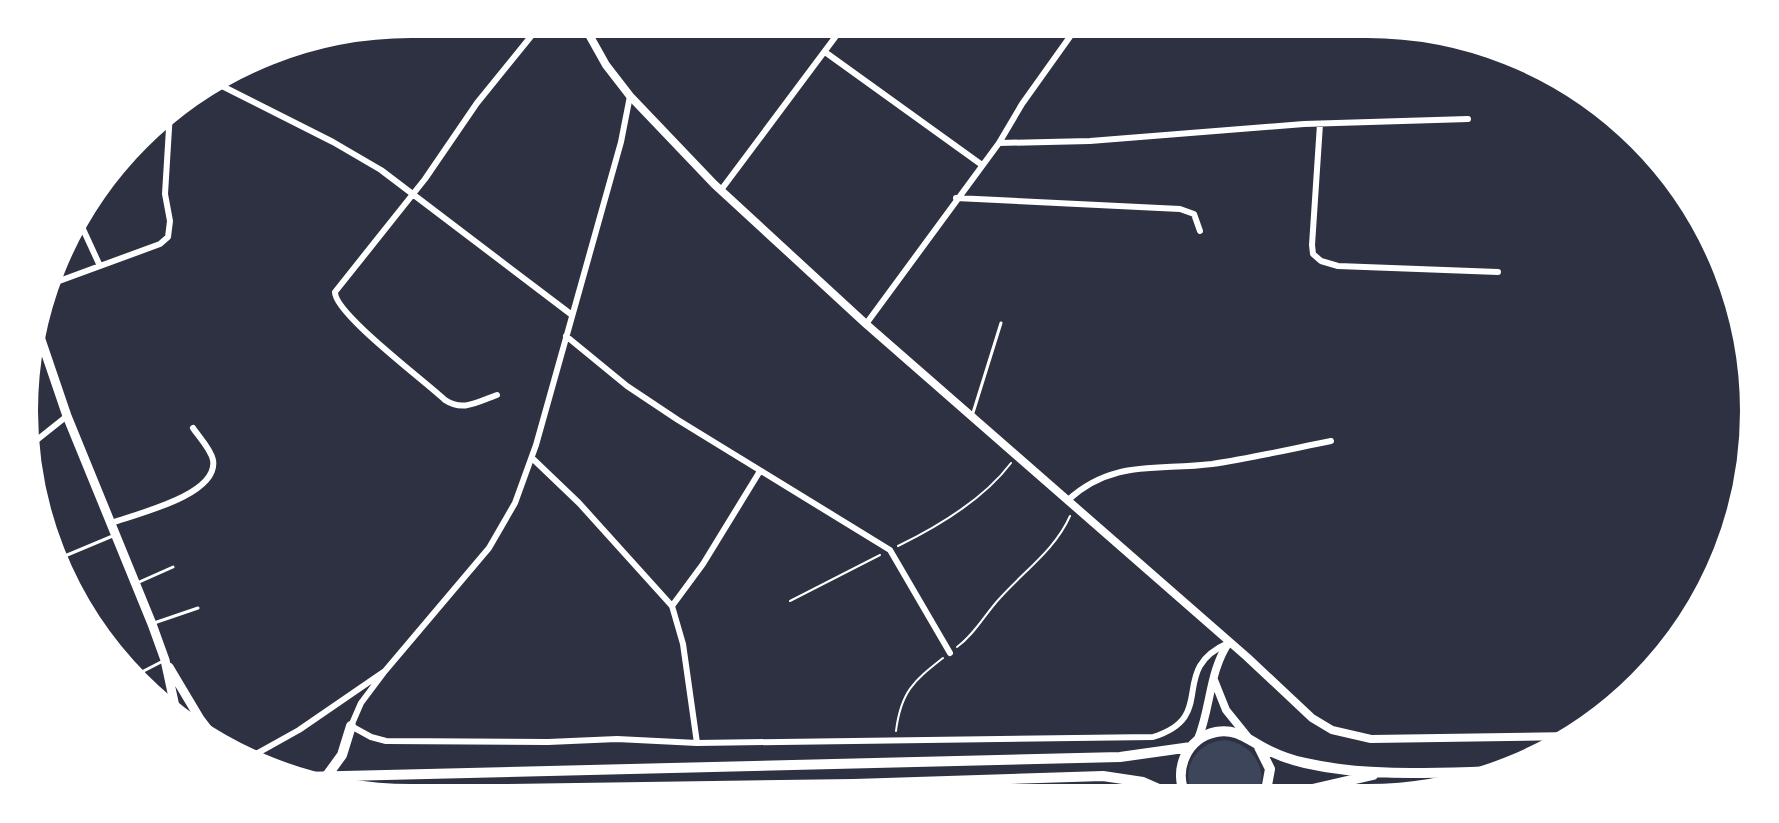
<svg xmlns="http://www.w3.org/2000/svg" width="1779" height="823" font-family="Literata,serif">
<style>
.green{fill:#3c4559}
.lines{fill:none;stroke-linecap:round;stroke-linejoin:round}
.path{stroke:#fff;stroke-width:2}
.service{stroke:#fff;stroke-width:3}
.minor{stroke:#fff;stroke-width:6}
.tertiary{stroke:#fff;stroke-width:8}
.primary{stroke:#fff;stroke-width:9}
.trunk{stroke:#fff;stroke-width:10}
.rim{fill:none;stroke:#fff;stroke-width:8}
</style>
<rect width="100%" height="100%" fill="#2d3142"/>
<!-- green -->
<path class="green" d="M1226,740c27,4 45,31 30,56h-63c-13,-28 2,-54 33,-56z"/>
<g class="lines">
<!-- path -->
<path class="path" d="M898,546c41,-20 86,-47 113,-83
M790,601l90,-46
M957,647c18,-13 28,-33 43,-49 24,-27 55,-48 70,-82
M896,731c5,-40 18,-50 47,-73"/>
<!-- service -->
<path class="service" d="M972,416l29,-93
M60,558l55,-23
M137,583l36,-16
M154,623l44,-15
M134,676l29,-15"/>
<!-- minor -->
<path class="minor" d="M825,52l157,113
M218,84l115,58 48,28 191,145
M1320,124l-8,121 1,9 8,7 17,5 160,6
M999,143l91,-2 214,-17 164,-5
M721,190l124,-166
M956,198l224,11 14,5 6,17
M77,216l23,50
M51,284l109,-40 8,-7 2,-16 -5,-27 5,-82
M866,324l133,-181 23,-39 57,-80
M566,336l61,50 51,34 212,130 60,103
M497,395c-20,7 -34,17 -52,5 -20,-19 -111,-87 -110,-108l90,-113 52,-76 64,-79
M28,447l39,-31
M532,458l47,45 93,103 11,38 14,99
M1068,500c45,-41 89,-29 144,-36 40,-6 79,-15 119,-23
M111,523c25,-9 108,-28 102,-63 -2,-11 -14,-23 -20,-32
M672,606l31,-42 57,-93
M385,671l-24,32 -10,23 20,11 15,4 162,1 69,-3 80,4 456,-6c67,-21 13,-66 75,-94
M247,759l52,-29 86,-59 104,-123 26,-45 21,-58 85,-303 9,-46"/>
<!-- tertiary -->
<path class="tertiary" d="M583,24l23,41 24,31 84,88 152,140 381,333 65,61 20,12 39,9 202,-3
M1214,680l12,30 21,26
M1198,739c13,-32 11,-68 31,-97"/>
<!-- primary -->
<path class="primary" d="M36,325l31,91 85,208 13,36 12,56
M169,667l31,52 16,21"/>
<!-- trunk -->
<path class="trunk" d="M1259,747l11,22 -5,27
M302,777l818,-20 71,-10
M326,777l16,-22 9,-29
M373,791l481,-7 249,-8 40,6 32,14
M1186,796c-13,-25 0,-58 30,-64 21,-4 32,8 50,17 12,6 25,11 39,14 66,15 137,9 205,8
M1282,796l91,-21"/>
</g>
<!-- crop -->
<path d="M0 0H1779V823H0ZM411 34H1367A377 377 0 0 1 1744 411V411A377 377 0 0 1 1367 788H411A377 377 0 0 1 34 411V411A377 377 0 0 1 411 34Z" fill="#fff" fill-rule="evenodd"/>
<path class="rim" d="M411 34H1367A377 377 0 0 1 1744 411V411A377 377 0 0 1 1367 788H411A377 377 0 0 1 34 411V411A377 377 0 0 1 411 34Z"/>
</svg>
